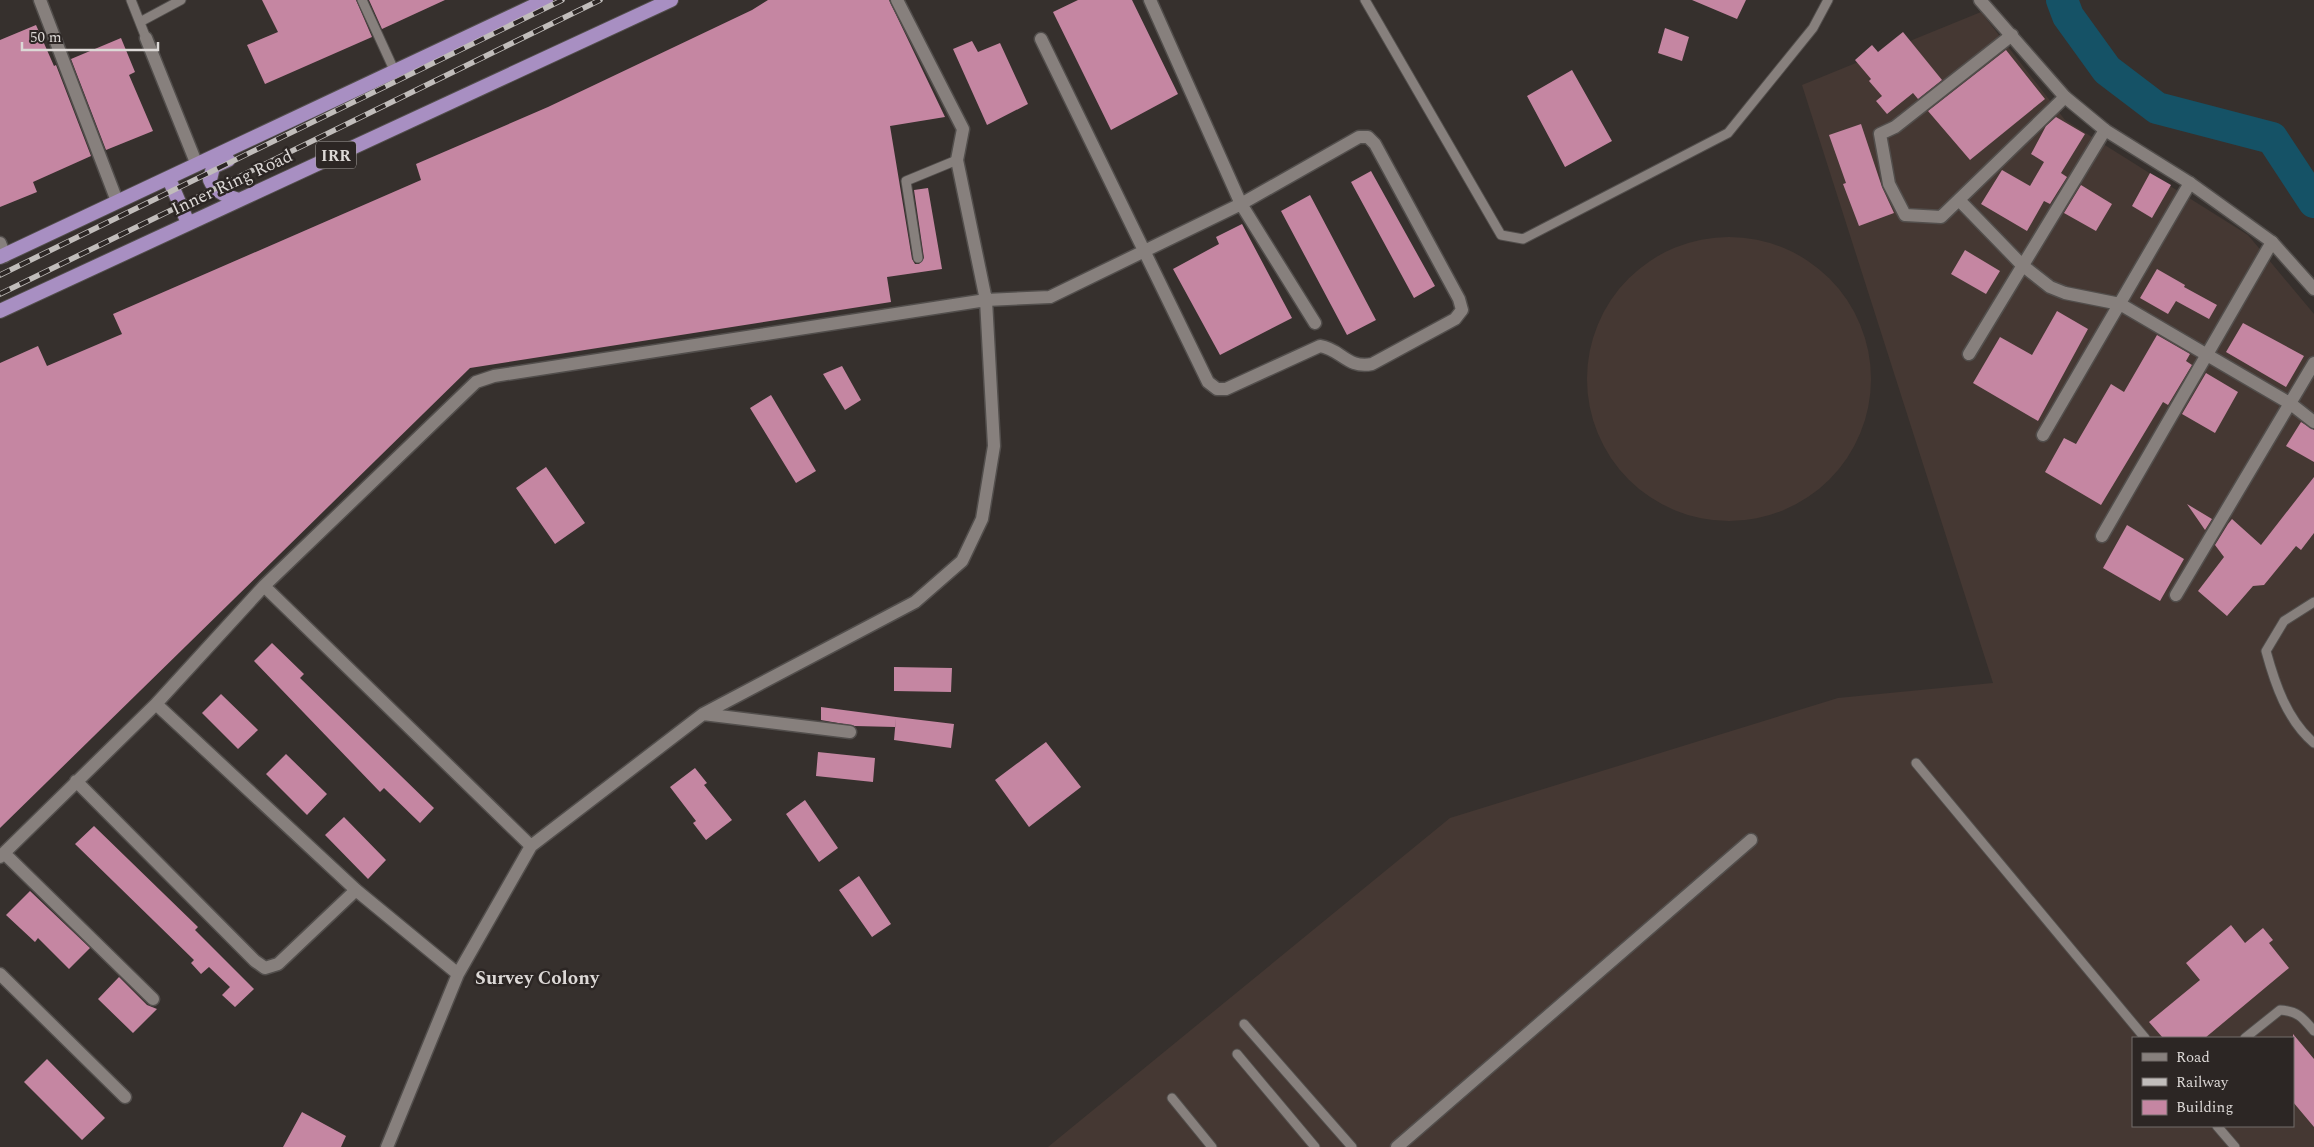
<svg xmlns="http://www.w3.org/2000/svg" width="2314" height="1147" font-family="Spectral,serif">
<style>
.built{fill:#453833;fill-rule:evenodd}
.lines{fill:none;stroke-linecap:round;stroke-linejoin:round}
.river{stroke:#155266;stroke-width:32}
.building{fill:#c586a2}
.service-casing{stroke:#524e4c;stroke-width:11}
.minor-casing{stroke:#524e4c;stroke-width:15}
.tertiary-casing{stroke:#524e4c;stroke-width:15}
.trunk-casing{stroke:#524e4c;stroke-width:16}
.service{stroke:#87807d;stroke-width:9}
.minor{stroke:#87807d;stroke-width:12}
.tertiary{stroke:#87807d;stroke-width:12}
.trunk{stroke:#a88fc2;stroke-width:14}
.rail-casing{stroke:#c1bdbb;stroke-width:5.5}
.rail{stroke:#2c2624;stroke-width:4;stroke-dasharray:11;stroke-linecap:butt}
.labels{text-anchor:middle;stroke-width:5;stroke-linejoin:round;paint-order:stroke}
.shield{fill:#2c2624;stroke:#a7a3a1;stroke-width:1}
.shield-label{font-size:16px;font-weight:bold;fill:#dcd8d6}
.street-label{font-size:18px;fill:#dcd8d6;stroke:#2c2624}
.neighbourhood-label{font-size:19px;font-weight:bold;fill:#dcd8d6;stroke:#2c2624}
</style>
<rect width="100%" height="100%" fill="#36302d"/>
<!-- built -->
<path class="built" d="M1981,12l84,108 183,115 66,79v833h-1266l402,-329 388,-120 155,-15 -191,-598zM2133,1038h160v88h-160z
M1587 379a142 142 0 1 1 284 0a142 142 0 1 1-284 0Z"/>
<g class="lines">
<!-- river -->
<path class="river" d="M2062,0l6,16 39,54 50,38 115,30 42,64"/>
</g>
<!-- building -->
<path class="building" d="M262,0h94l16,37 -107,47 -18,-39 31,-13z
M369,0h76l-63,29z
M768,0h121l56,117 -55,9 22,133 3,5h4l5,-6 -10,-68 14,-2 14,81 -55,8 4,25 -421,66 -470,460v-465l38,-17 9,20 75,-32 -9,-20 308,-134 -5,-16 132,-57 204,-97z
M1078,0h54l46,94 -67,36 -58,-118z
M1692,0h54l-9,19z
M36,25l18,41 2,-1 35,91 -58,26 4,10 -37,15v-167z
M1665,28l24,9 -7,24 -24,-8z
M1903,32l39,48 -24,19 -5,-6 -26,21 -11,-13 6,-5 -13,-15 2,-2 -16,-19 17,-15 6,7z
M121,38l14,34 -6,3 24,56 -47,19 -35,-91z
M972,41l6,11 22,-9 28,61 -41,21 -34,-76z
M2006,50l39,49 -75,61 -42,-49z
M1572,70l40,71 -47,26 -38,-71z
M2056,117l29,17 -24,39 6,4 -17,27 -6,-3 -17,30 -46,-27 21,-34 28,16 14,-24 -13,-8 15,-28z
M1861,124l21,63 12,26 -35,13 -16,-42 3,-1 -17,-48z
M1371,171l64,115 -21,12 -63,-116z
M2150,173l21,12 -19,33 -20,-12z
M2081,185l31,19 -16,27 -32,-18z
M1310,195l66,125 -29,15 -66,-124z
M1242,224l50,94 -72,37 -47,-86 46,-25 -3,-7z
M1965,250l35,21 -14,23 -35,-20z
M2157,269l28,16 -1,2 33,18 -8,14 -33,-18 -8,13 -28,-16z
M2057,311l31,18 -50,92 -65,-38 27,-46 32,18z
M2243,323l61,33 -18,31 -60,-35z
M2157,335l33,19 -4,7 6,4 -24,40 -5,-3 -62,103 -56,-33 19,-34 12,6 35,-60 13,8z
M842,366l19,34 -16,10 -22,-36z
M2206,373l32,19 -23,41 -33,-19z
M771,395l45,76 -20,12 -46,-75z
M2301,422l13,8v32l-28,-16z
M546,467l39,56 -30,21 -39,-56z
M2314,477v56l-13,17 -5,-4 -32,39 -11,1 -26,30 -29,-25 26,-34 -9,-12 13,-21 4,-5 29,26z
M2187,504l25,15 -7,11z
M2127,525l57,34 -24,42 -57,-33z
M272,643l32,31 -4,4 134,130 -14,15 -36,-35 -4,4 -126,-131z
M894,667l58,1 -1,24 -57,-1z
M221,694l37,36 -20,19 -36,-36z
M821,707l75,10 -1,10 -40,-1 -34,-6z
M896,717l58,7 -3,24 -57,-8z
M1046,742l35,45 -52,40 -34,-47z
M818,752l57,6 -2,24 -57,-6z
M286,754l41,40 -20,21 -41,-41z
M695,768l12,15 -3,2 28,35 -26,20 -13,-17 3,-2 -26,-34z
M805,800l33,48 -19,14 -33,-48z
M344,817l42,43 -18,19 -43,-44z
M94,826l104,101 -3,3 59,59 -19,18 -13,-12 8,-8 -21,-20 -8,7 -10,-11 3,-3 -119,-116z
M859,876l32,48 -19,13 -33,-47z
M30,891l60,57 -21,21 -31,-31 -3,4 -29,-27z
M2231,925l14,18 18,-15 10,12 -4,3 20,25 -84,70h-42l-14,-16 51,-42 -14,-17z
M119,977l28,28 10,4 -24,24 -35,-34z
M2293,1034l21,25v68l-21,-25z
M47,1059l58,59 -23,22 -58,-58z
M302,1112l44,24 -5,11h-58z"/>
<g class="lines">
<!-- service casing -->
<g class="service-casing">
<path id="service" d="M131,0l15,38
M362,0l33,72
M1365,0l136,235 22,4 205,-106 85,-105 15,-28
M140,22l41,-22
M918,258l-12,-77 51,-21
M2314,602l-30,19 -18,30c9,33 21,69 48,92
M1916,763l229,275
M1244,1024l108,123
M2245,1038l35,-28c18,1 23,8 34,21
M1237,1054l78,93
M1172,1098l40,49
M2217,1126l18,21"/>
</g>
<!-- minor casing -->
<g class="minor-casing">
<path id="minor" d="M40,0l77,201
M1150,0l91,204 74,119
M2012,35l-117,92 -15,7 9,50 16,31 36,2 124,-120
M146,38l51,127
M1959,200l63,65 28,22 15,6 55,11 171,100 23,18
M0,243l5,13
M1969,354l136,-224
M2043,435l147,-252
M2102,536l170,-294
M264,586l267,260
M2176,595l138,-232
M156,704l200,186 102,84
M703,714l147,18
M76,781l179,180 10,7 13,-4 78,-74
M4,853l149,146
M0,857l156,-153 108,-118 212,-204 18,-6 492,-76 64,-3 191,-93 118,-67h9l7,7 84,155 3,11 -7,9 -83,45c-25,5 -31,-15 -52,-18l-94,43h-9l-9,-7 -167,-343
M0,974l125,123
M387,1147l71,-173 73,-128 172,-132 212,-112 47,-41 20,-42 12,-73 -8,-146 -29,-140 6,-31 -66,-129
M1397,1147l354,-307"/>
</g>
<!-- tertiary casing -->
<g class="tertiary-casing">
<path id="tertiary" d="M1980,0l85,97 40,33 85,53 82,59 42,47"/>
</g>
<!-- trunk casing -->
<g class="trunk-casing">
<path id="trunk" d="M228,160l-15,7 -3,13c5,12 18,17 29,20
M169,179l19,44
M0,257l546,-257
M0,311l671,-311"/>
</g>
<!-- service -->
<use href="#service" class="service"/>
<!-- minor -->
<use href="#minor" class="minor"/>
<!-- tertiary -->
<use href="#tertiary" class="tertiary"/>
<!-- trunk -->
<use href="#trunk" class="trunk"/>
<!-- rail casing -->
<g class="rail-casing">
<path id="rail" d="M0,275l562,-275
M0,294l600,-294"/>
</g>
<!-- rail -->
<use href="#rail" class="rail"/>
</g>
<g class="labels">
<!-- shield labels -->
<rect class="shield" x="316" y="141.5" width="40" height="27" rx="4"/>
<g class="shield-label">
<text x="336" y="161">IRR</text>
</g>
<!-- street labels -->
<g class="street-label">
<text transform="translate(232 182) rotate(-25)" y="6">Inner Ring Road</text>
</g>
<!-- neighbourhood labels -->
<g class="neighbourhood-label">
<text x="537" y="984">Survey Colony</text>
</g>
</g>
<!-- legend -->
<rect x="2132" y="1037" width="162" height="90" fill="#2c2624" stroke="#726d6b"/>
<rect x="2142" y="1053" width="25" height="8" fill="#87807d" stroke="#726d6b"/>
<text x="2176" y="1062" font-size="15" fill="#dcd8d6">Road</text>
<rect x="2142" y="1078" width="25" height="8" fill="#c1bdbb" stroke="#726d6b"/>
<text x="2176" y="1087" font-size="15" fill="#dcd8d6">Railway</text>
<rect x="2142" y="1100" width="25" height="15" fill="#c586a2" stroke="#726d6b"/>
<text x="2176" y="1112" font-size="15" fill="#dcd8d6">Building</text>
<!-- scale -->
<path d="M22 42v8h136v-8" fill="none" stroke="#dcd8d6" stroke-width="2.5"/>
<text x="30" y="42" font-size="15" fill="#dcd8d6" stroke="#2c2624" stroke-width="4" paint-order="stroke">50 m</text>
</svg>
